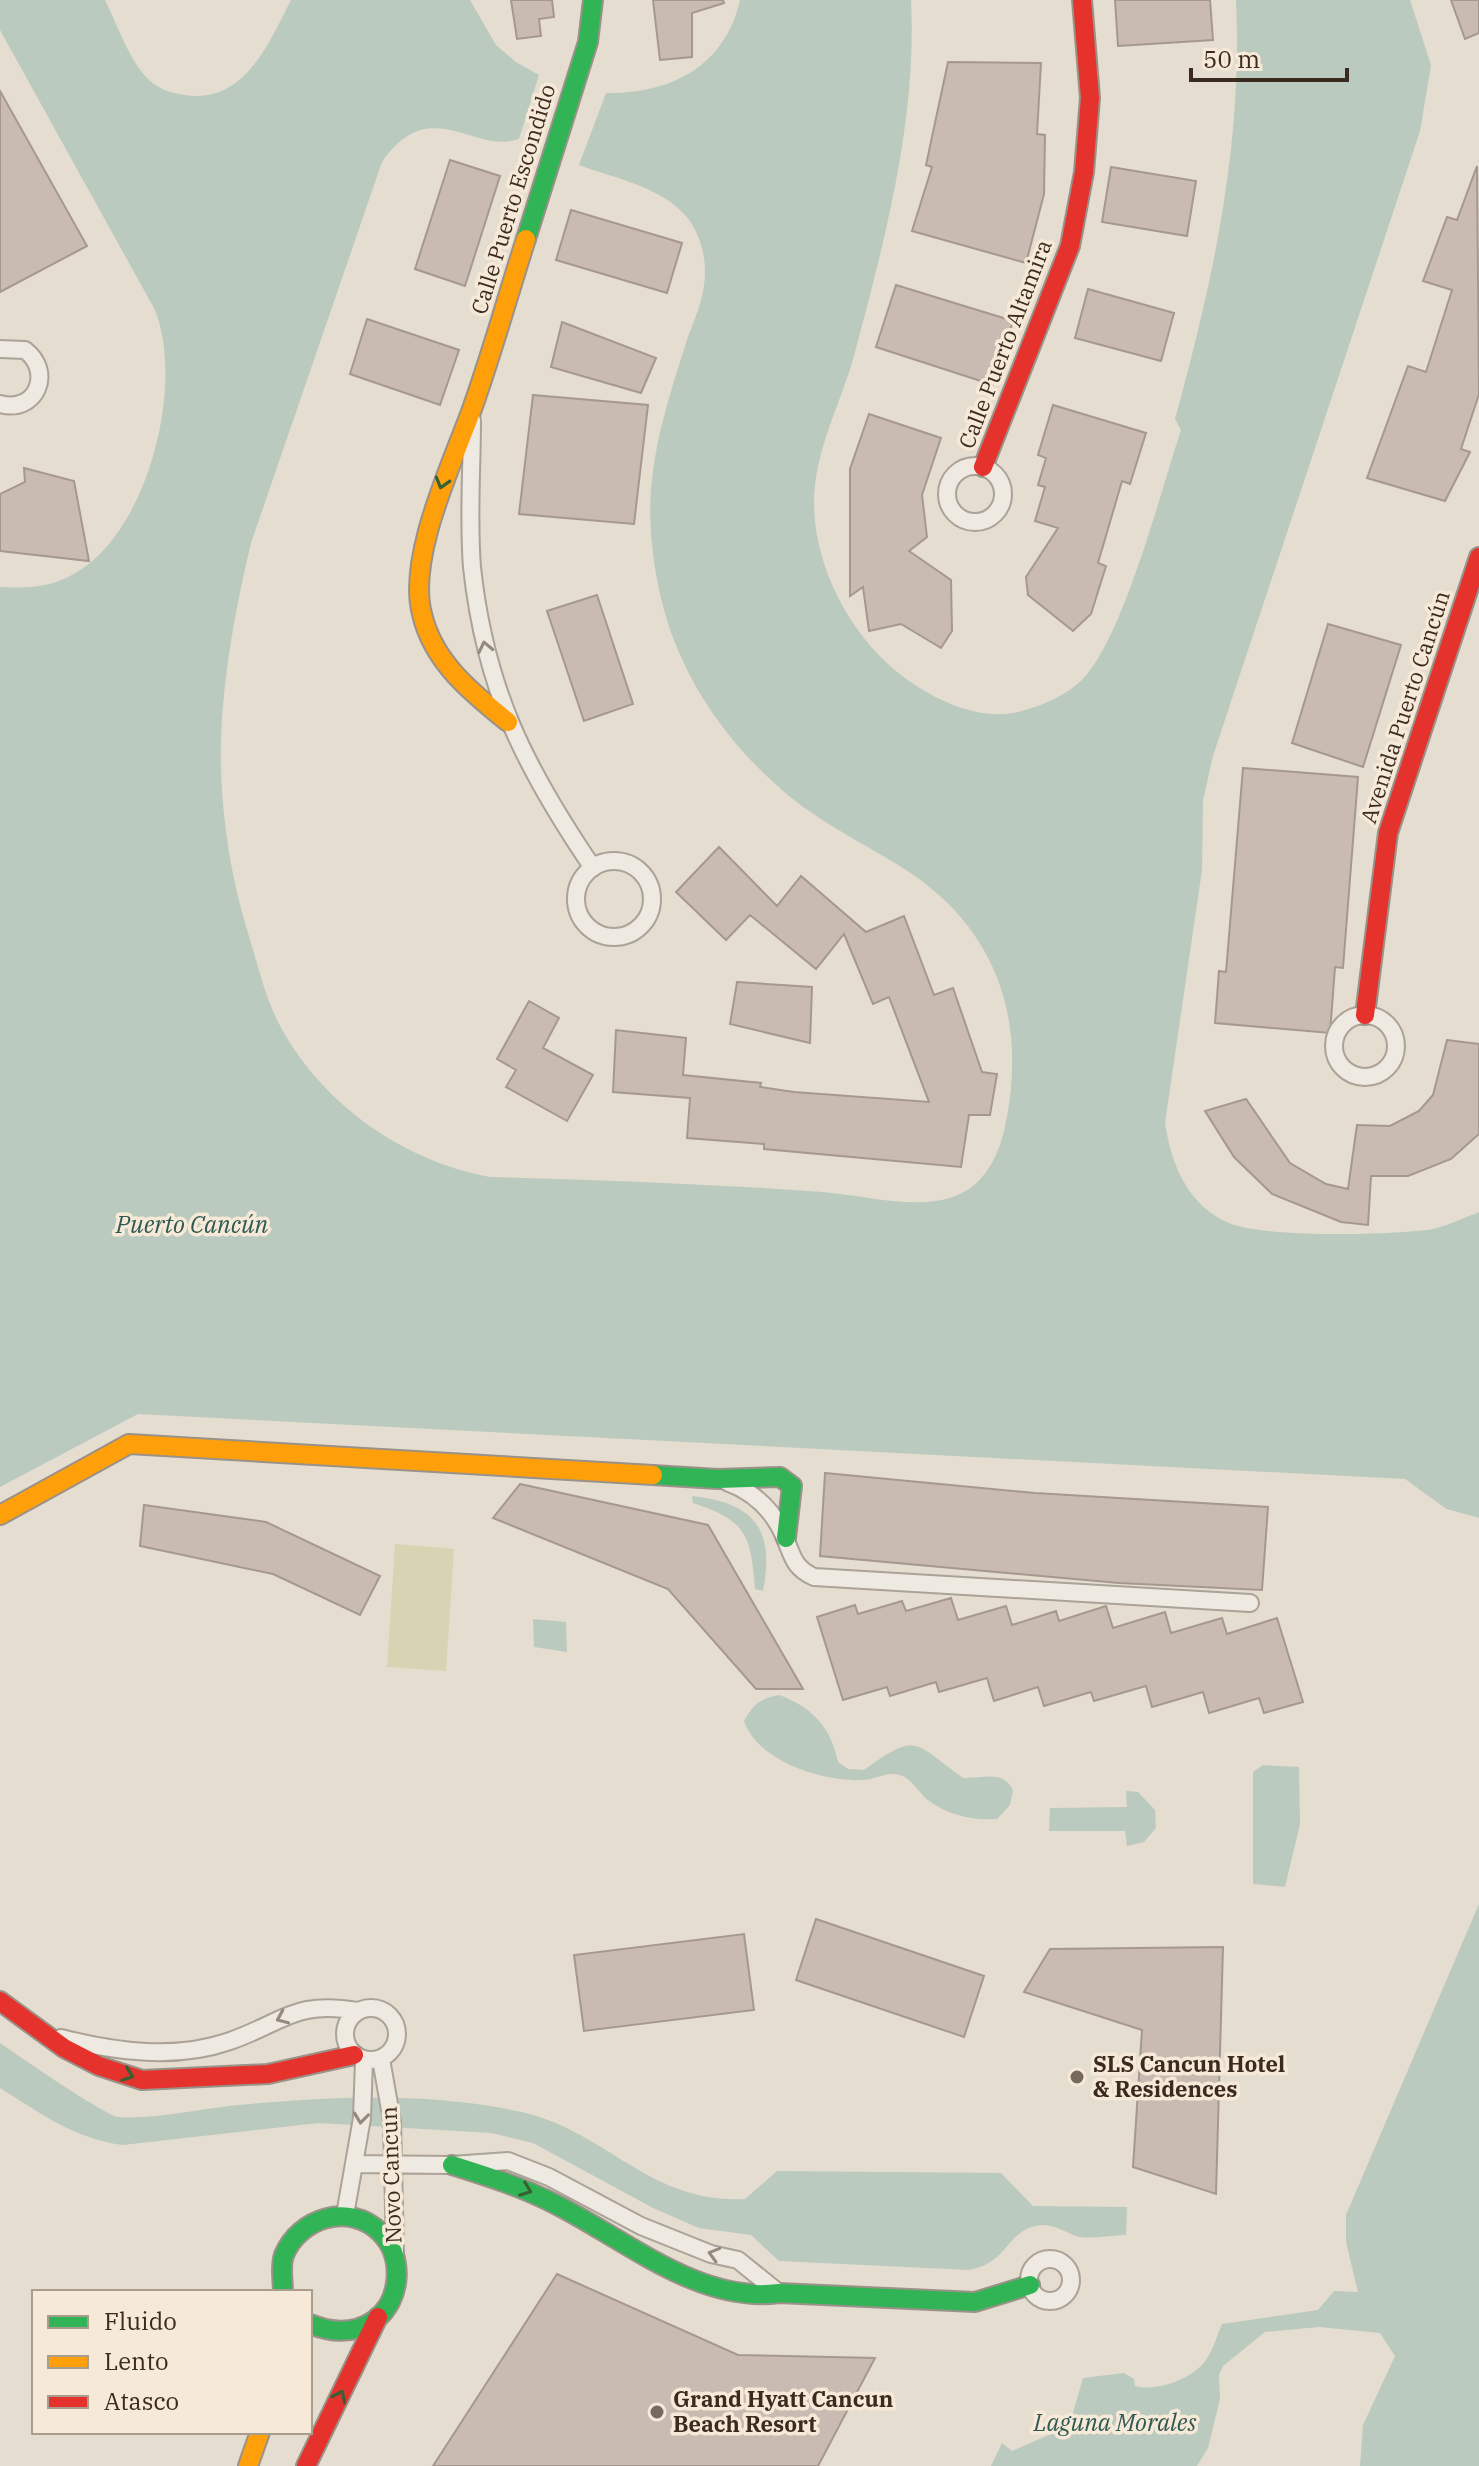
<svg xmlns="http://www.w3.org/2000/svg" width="1479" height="2466" font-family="'IBM Plex Serif',serif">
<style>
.green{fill:#d7d4b3}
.water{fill:#bacabf}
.pier{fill:#e5ddd0}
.building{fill:#c9bbb1;stroke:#a6988f;stroke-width:2}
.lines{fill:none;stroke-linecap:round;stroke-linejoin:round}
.street-casing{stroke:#aba298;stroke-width:20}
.fast-casing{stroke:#9a9288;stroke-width:22}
.slow-casing{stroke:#9a9288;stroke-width:22}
.jam-casing{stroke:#9a9288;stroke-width:22}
.street{stroke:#eee9e1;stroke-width:16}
.fast{stroke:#30b455;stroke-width:18}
.slow{stroke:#ff9f0a;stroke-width:18}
.jam{stroke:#e5322d;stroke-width:18}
.oneway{stroke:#366135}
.oneway2{stroke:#948a80}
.poi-dot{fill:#76695e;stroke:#f6e9d7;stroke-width:3}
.labels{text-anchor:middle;stroke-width:7;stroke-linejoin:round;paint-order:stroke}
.street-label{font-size:22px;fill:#3a2a20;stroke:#f6e9d7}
.poi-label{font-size:22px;font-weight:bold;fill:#3a2a20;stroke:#f6e9d7;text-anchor:start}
.water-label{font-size:24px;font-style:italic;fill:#2f5a53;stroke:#f6e9d7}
</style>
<rect width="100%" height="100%" fill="#e5ddd0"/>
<!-- green -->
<path class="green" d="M395,1544l59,5 -8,122 -59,-4z"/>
<!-- water -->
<path class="water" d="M0,0h105c12,24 23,57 41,77 10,11 24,16 38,18 60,10 85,-52 107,-95h179l26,45 20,17 23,13 -20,64c-45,16 -89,-47 -137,23l-131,381c-13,54 -23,107 -28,162 -7,76 3,156 25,228 9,29 16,60 29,87 41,81 124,141 213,157 111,3 222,7 333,15 36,3 77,14 113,9 39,-5 59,-33 68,-70 23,-101 -1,-193 -89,-255 -41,-28 -87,-48 -126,-80 -58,-48 -105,-113 -125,-186 -11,-42 -17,-88 -12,-131 5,-46 20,-92 34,-136 6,-19 16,-38 18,-58 4,-25 -4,-56 -22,-73 -25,-26 -71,-35 -103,-47l27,-72c64,1 119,-26 134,-93h171c6,121 -26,239 -57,356 -14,50 -41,97 -40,151 2,67 41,136 95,174 32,22 75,41 113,30 22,-6 42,-15 59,-30 42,-41 80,-191 100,-251l-6,-11c38,-138 68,-275 61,-419h174l21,65 -11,66 -207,625 -10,44 -1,70 -37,253c6,41 23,83 64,100 37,15 156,12 197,7 18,-2 37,-12 53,-18v306l-33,-9 -41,-30 -1267,-65 -138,73v-900c26,1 48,1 72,-12 76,-40 113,-190 83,-265l-155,-280z
M692,1496c62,7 83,32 71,95l-8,-2c-4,-54 -9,-69 -62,-86z
M533,1619l33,3 1,30 -33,-5z
M779,1695c33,12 52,32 59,67l10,7 16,1c54,-39 49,-28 99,8 21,1 39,-9 50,12l-3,15 -13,14c-22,2 -51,-4 -69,-19 -9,-7 -16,-21 -28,-25 -12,-4 -24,4 -36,5 -40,2 -106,-18 -120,-59 9,-16 16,-23 35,-26z
M1263,1765l36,2 1,57 -15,63 -32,-3v-112z
M1126,1791l12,1 17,18 1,18 -12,14 -17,4 -2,-15h-76l1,-23 77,-1z
M1479,1904v562h-119l3,-41 32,-69 -15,-23 -61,-6 -54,5 -42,34 -4,9 1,24 -12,49 -11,18h-206l11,-23 10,8 46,-20 14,-15 11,-38 41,-5 10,6 1,7c21,6 58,-7 71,-26 7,-10 11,-24 16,-36l96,-14 16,-19 24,1 -12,-50v-27z
M0,2043c17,12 106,73 118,74 31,3 88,-9 121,-12 92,-9 188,-13 278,6 89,18 131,93 228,88l32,-28 224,2 32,33 94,1 -1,28c-14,0 -37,5 -50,1 -14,-5 -24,-14 -41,-10 -30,8 -27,37 -66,44l-190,-9 -28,-26 -52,-7 -46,-20 -120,-65 -41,-10 -173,-10 -196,22c-48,-6 -83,-32 -123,-57z"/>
<!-- pier -->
<path class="pier" d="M1479,1208v4l-50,18h-25z
M1405,1479l41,30 33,9v4l-35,-10 -36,-26z"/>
<!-- building -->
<path class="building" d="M511,0h41l2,17 -15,2 2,17 -24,3z
M653,0h70l1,3 -32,10v44l-32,3z
M1115,0h95l3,40 -95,6z
M1451,0h28v33l-14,6z
M948,62l93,1 -4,71 8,1 -1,59 -18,69 -114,-32 20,-64 -6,-2z
M0,91l87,155 -87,46z
M450,160l50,16 -35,110 -50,-17z
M1477,166l2,228 -18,55 9,3 -25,49 -78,-23 41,-112 18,6 26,-82 -29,-9 24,-64 10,3z
M1111,167l85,14 -9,55 -85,-14z
M571,210l111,33 -15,50 -111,-33z
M896,285l117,36 -20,64 -117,-38z
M1088,289l86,24 -13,48 -86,-23z
M367,319l92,31 -19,55 -90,-31z
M562,322l94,36 -15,35 -90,-26z
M533,395l115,10 -14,119 -115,-10z
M1053,405l93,28 -16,51 -8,-3 -24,82 8,3 -15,48 -18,17 -45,-36 -2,-18 32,-49 -23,-7 10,-34 -7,-2 8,-27 -8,-3z
M869,414l72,24 -19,57 5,42 -18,14 42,29 1,51 -11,17 -40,-24 -32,7 -6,-44 -13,9v-127z
M24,468l50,13 15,80 -89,-10v-57l25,-12z
M597,595l36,109 -49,17 -37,-110z
M1328,624l73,21 -38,122 -71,-24z
M1243,768l115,9 -15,191 -8,-1 -5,66 -115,-10 4,-52 7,1z
M719,847l58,59 24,-30 65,56 38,-16 30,79 19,-7 29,84 15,2 -7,41h-21l-8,52 -197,-18v-5l-77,-6 3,-40 -77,-6 3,-62 70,8 -3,37 78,8 -1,4 34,5 135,10 -40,-105 -16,7 -29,-70 -28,35 -66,-54 -24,25 -50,-48z
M737,982l75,5 -2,56 -80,-19z
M529,1001l30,17 -16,30 50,27 -26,46 -61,-34 10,-17 -19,-11z
M1447,1040l32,4v90l-28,25 -43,17h-37l-3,49 -27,-3 -69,-28 -38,-37 -29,-46 41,-12 44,64 36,21 22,5 9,-64 33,1 29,-15 14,-16z
M825,1473l210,20 233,14 -6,83 -143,-7 -299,-27z
M520,1484l188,41 95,164h-47l-88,-100 -175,-71z
M144,1505l122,17 114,54 -20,39 -87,-41 -133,-28z
M951,1598l7,22 48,-14 6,19 44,-14 3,10 47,-15 7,22 52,-16 6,21 51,-15 5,16 50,-16 26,84 -39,11 -5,-15 -50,15 -6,-21 -51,15 -6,-21 -52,15 -3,-9 -47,14 -6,-19 -44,14 -7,-23 -48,14 -3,-10 -46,14 -3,-9 -44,13 -26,-83 38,-12 3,9 44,-13 4,10z
M816,1919l168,57 -20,61 -168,-57z
M744,1934l10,76 -170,21 -10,-76z
M1223,1947l-7,247 -83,-27 9,-137 -118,-38 26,-43z
M557,2274l181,81 137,3 -57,108h-385z"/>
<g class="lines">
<!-- street casing -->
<g class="street-casing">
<path id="street" d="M0,349l25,1c29,22 11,64 -25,54
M472,420c0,48 -4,99 0,147 13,122 53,201 121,301
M947 494a28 28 0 1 1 56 0a28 28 0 1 1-56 0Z
M576 899a38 38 0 1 1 76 0a38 38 0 1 1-76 0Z
M1334 1046a31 31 0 1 1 62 0a31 31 0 1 1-62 0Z
M727,1482c27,10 47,29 58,56 8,19 9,30 29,39l436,26
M345 2034a26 26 0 1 1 52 0a26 26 0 1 1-52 0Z
M61,2038c55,14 115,22 169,3 54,-19 65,-41 128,-30
M381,2059l11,62 3,131
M354,2164l98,1 56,-4 41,16 92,49 70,28 27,6 41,33
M345,2215l17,-97 2,-58
M1029 2280a21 21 0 1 1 42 0a21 21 0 1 1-42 0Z"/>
</g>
<!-- fast casing -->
<g class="fast-casing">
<path id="fast" d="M526,239l62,-197 5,-42
M653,1475l65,4 62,-2 12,9 -6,52
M452,2165c35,11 70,22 103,39 68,34 144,100 224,89l196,9 55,-17
M283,2292c0,-11 -3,-26 1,-37 15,-37 65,-53 96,-23 24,23 22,68 -5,88 -20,14 -43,13 -65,4"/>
</g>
<!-- slow casing -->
<g class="slow-casing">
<path id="slow" d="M508,722c-36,-29 -75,-60 -86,-108 -15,-57 31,-152 50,-205 20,-56 36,-114 54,-170
M0,1515l129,-71 524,31
M248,2466l12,-34"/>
</g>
<!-- jam casing -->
<g class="jam-casing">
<path id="jam" d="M983,467l87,-221 14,-74 6,-74 -8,-98
M1365,1015l23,-182 91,-276
M0,2001l64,47 35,18 43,14 126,-6 86,-19
M306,2466l72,-149"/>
</g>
<!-- street -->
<use href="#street" class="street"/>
<!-- fast -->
<use href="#fast" class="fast"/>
<!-- slow -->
<use href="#slow" class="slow"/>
<!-- jam -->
<use href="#jam" class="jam"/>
</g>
<!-- one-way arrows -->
<defs><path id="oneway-chevron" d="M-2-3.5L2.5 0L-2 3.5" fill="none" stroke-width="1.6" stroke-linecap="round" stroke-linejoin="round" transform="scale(2)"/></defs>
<g class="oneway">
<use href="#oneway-chevron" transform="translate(442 483) rotate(106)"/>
<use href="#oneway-chevron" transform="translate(128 2075) rotate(20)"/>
<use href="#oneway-chevron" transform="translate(526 2190) rotate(21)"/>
<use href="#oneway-chevron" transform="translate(340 2396) rotate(-65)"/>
</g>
<g class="oneway2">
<use href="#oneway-chevron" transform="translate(485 647) rotate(-102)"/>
<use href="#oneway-chevron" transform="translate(282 2018) rotate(156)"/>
<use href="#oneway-chevron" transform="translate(361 2118) rotate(97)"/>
<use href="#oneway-chevron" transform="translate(714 2254) rotate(-164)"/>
</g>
<!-- markers -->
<g class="poi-dot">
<circle cx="1077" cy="2077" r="8"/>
<circle cx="657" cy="2412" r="8"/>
</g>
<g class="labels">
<!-- street labels -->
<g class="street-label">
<text transform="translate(513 199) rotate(-73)" y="8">Calle Puerto Escondido</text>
<text transform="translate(1005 344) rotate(-69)" y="8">Calle Puerto Altamira</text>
<text transform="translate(1405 707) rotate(-72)" y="8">Avenida Puerto Cancún</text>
<text transform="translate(391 2175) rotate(-92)" y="8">Novo Cancun</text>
</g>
<!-- poi labels -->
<g class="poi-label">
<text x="1093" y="2072">SLS Cancun Hotel<tspan x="1093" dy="25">&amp; Residences</tspan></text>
<text x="673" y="2407">Grand Hyatt Cancun<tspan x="673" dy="25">Beach Resort</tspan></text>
</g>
<!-- water labels -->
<g class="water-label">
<text x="192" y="1233">Puerto Cancún</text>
<text x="1115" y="2431">Laguna Morales</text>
</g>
</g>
<!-- legend -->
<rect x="32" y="2290" width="280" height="144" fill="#f6e9d7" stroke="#ab9d8e" stroke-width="2"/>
<rect x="48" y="2316" width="40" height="12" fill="#30b455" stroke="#ab9d8e" stroke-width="2"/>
<text x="104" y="2330" font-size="24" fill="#3a2a20">Fluido</text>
<rect x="48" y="2356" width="40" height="12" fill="#ff9f0a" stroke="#ab9d8e" stroke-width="2"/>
<text x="104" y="2370" font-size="24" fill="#3a2a20">Lento</text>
<rect x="48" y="2396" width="40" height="12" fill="#e5322d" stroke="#ab9d8e" stroke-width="2"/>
<text x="104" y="2410" font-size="24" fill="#3a2a20">Atasco</text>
<!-- scale -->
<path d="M1191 68v12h156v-12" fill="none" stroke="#3a2a20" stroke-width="4"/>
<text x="1203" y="68" font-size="24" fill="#3a2a20" stroke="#f6e9d7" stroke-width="6" paint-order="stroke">50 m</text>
</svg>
